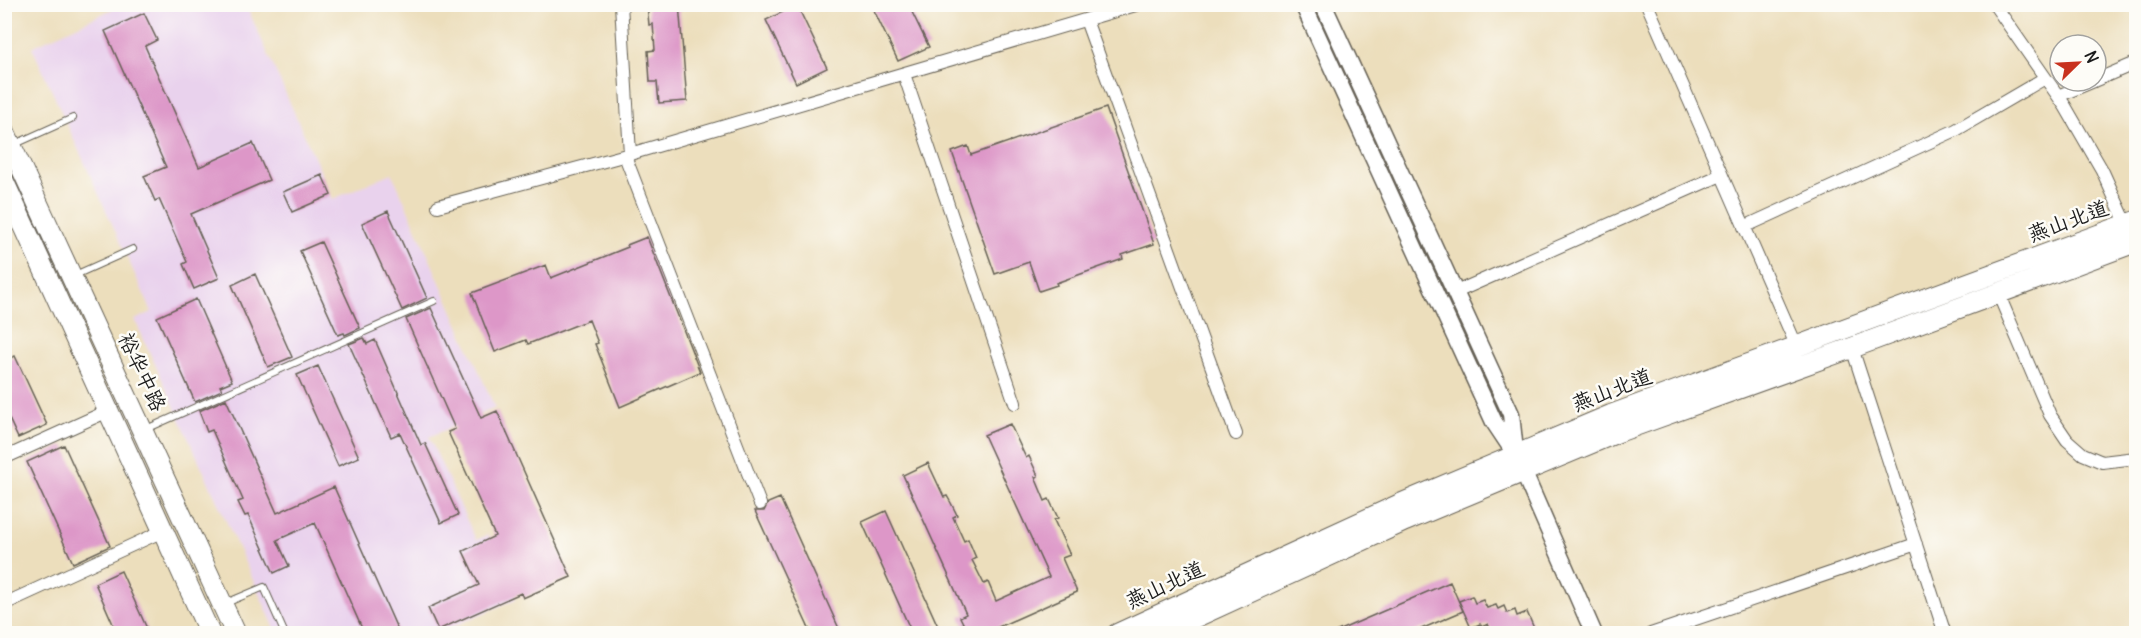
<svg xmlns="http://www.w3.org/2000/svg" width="2141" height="638" font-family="Delius,'LXGW WenKai TC',sans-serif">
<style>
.built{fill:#e9d2ed}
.building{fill:#dd97c8}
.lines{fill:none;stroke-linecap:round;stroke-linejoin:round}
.service-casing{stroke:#656054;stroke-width:8}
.minor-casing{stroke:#656054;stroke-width:14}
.secondary-casing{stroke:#656054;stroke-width:19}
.primary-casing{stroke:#656054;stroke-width:22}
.service{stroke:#fff;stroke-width:6}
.minor{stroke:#fff;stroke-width:12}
.secondary{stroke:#fff;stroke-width:16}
.primary{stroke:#fff;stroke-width:20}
.labels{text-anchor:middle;stroke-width:5;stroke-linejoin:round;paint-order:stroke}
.street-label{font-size:21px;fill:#1c1c1c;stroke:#fdfcf7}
</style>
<rect width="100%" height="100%" fill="#fdfcf7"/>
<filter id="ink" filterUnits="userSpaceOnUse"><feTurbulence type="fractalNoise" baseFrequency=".0167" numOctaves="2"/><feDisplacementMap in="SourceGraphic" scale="12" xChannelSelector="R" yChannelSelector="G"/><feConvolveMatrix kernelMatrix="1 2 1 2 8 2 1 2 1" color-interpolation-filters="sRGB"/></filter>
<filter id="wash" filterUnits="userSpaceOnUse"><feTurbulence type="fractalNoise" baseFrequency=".008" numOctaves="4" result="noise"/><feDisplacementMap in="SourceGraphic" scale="24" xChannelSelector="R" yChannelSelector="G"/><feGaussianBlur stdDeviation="1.35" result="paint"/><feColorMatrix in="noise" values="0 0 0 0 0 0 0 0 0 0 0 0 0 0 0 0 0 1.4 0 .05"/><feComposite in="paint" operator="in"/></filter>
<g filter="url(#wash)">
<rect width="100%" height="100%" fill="#ecdebc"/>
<!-- built -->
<path class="built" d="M121,5h125l87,194 59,-26 103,235 -66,29 47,103 12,-5 28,64 -78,34h-161l-142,-313 17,-8 -120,-265z"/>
<g id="blocks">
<!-- building -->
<path class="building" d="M647,4h32l8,97 -28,2 -2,-21h-7l-2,-31 7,-1 -2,-26 -4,1z
M871,4h37l21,43 -31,14z
M797,5l30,63 -31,15 -30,-63z
M144,13l13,27 -12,6 54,121 54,-24 16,37 -78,34 28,64 -25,11 -11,-25 4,-2 -28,-63 -4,2 -11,-25 22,-9 -61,-136z
M1106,108l48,136 -32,11 1,4 -67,24 1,2 -18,6 -10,-29 -34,12 -43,-122 16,-6 3,9z
M322,175l9,20 -39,17 -9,-20z
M388,211l39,87 -25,12 -40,-87z
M647,237l53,135 -80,35 -25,-63 3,-1 -9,-23 -61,24 -2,-4 -31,12 -23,-59 74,-28 5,13 77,-31 -1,-2z
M321,242l39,86 -15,7 -1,-2 -6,2 -38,-84z
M255,274l37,83 -24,10 -36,-82z
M196,299l36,82 -12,5 2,4 -27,12 -38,-85z
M431,308l50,110 16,-7 74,166 -48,21 -2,-5 -83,37 -10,-22 51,-23 -16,-34 32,-15 -47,-104 7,-3 -49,-110z
M364,338l3,6 8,-4 46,105 4,-2 33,72 -17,8 -41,-90 -9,4 -42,-93z
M15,356l32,69 -29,13 -14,-30v-47z
M318,366l41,91 -21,9 -41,-91z
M226,399l51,114 57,-26 65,146h-35l-49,-110 -38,17 12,26 -15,7 -26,-58 -3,1 -7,-14 5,-2 -31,-70 -5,2 -8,-21z
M1010,424l16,34 3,-2 9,20 -3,1 10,24 4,-2 9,19 -4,2 16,35 -8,3 15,34 -92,41h-17l-8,-16 6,-3 -63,-139 25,-12 16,34 3,-1 4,7 6,12 -4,2 11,24 4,-2 8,19 -4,2 12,24 4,-2 8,19 53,-24 -65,-142z
M64,445l46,101 -37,17 -46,-101z
M780,498l61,135h-30l-56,-122h9l4,-8z
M886,511l55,122h-29l-50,-111z
M121,571l28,62h-32l-22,-50z
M1450,582l13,29 -51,22h-79z
M1472,596l3,7 8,-3 4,8 9,-3 2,4 6,-3 3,7 8,-3 2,6 10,-4 9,21h-44l-4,-9 -6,3 -2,-3 -9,4 -12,-27z"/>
</g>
</g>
<g filter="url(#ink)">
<use href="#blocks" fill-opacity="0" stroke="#656054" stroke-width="1.5"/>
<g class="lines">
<!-- service casing -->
<g class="service-casing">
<path id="service" d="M13,145l60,-27
M73,276l60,-27
M144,430l290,-129
M226,603l38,-16 21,47"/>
</g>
<!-- minor casing -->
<g class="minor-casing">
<path id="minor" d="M621,4l9,150
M1647,4l150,343
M1994,4l71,102 37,64 25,55
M1871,5l1,-1
M1086,20l150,414
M904,74l111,329
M2096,80l40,-17
M2058,96l36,-15
M625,156l135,348
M438,206l192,-52 509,-150
M1744,227l212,-97 89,-52
M1456,292l265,-117
M1998,293l52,122 17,25 16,14 19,8 34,-4
M1852,348l93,286
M4,458l104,-47
M4,604l159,-73
M1651,634l265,-90"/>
</g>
<!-- secondary casing -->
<g class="secondary-casing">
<path id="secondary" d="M1303,4l191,418 22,33 78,179
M1323,4l188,410 4,37"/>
</g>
<!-- primary casing -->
<g class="primary-casing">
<path id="primary" d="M4,130l232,504
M4,182l206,452
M1117,634l281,-129 213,-90 525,-194
M1159,634l246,-113 213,-89 239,-86 279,-104"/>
</g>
<!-- service -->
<use href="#service" class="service"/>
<!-- minor -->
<use href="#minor" class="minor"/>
<!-- secondary -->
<use href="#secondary" class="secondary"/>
<!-- primary -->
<use href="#primary" class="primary"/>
</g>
</g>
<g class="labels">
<!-- street labels -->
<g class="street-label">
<text transform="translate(2068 221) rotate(-20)" y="7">燕山北道</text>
<text transform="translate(142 372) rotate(65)" y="7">裕华中路</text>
<text transform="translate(1612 390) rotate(-21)" y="7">燕山北道</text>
<text transform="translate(1165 585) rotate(-25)" y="7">燕山北道</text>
</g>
</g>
<!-- margin -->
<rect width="2141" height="638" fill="none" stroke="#fdfcf7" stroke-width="24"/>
<!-- north arrow -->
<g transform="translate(2078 63) rotate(66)"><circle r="28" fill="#fdfcf7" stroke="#a3a29f" stroke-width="1.5"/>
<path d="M0-4.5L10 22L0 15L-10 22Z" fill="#c8321e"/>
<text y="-9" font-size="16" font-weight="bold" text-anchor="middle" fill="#1c1c1c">N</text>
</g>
</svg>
